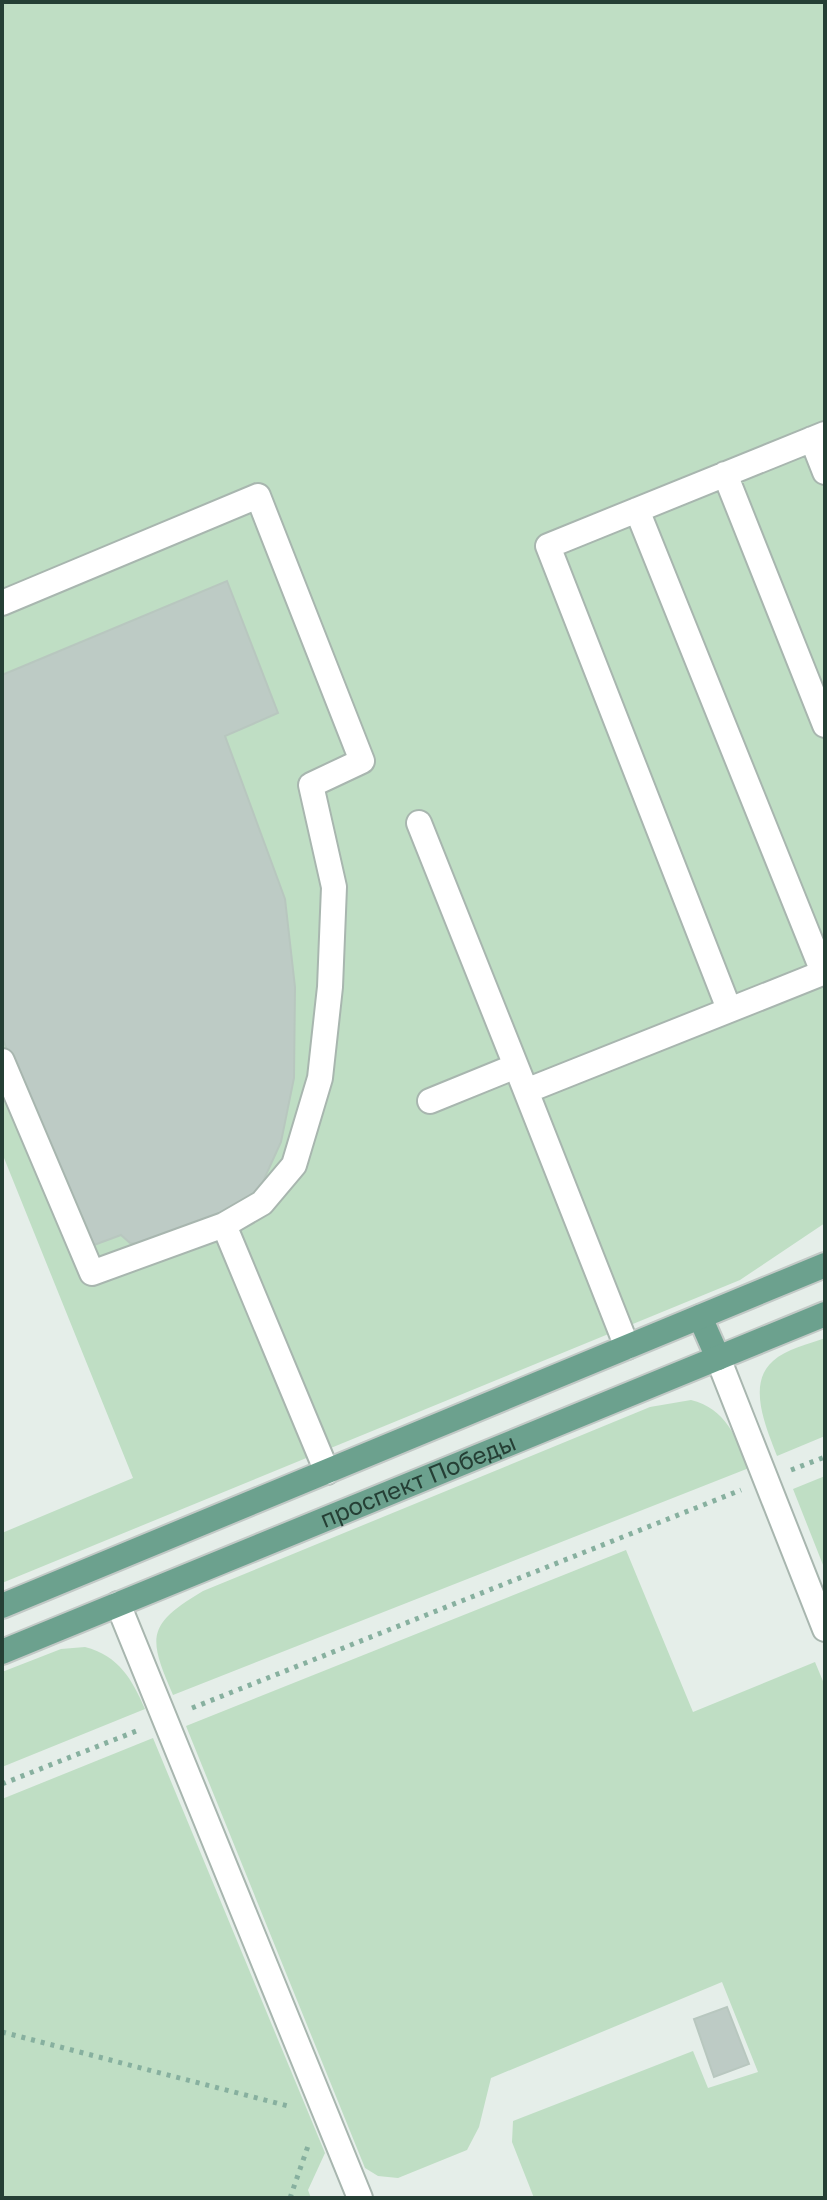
<svg xmlns="http://www.w3.org/2000/svg" width="827" height="2200" font-family="'Golos Text',sans-serif">
<style>
.green{fill:#bfdec4}
.building{fill:#bdcbc5;stroke:#b8c7bf;stroke-width:2}
.lines{fill:none;stroke-linecap:round;stroke-linejoin:round}
.minor-casing{stroke:#a8b6af;stroke-width:28}
.major-casing{stroke:#c2c9c6;stroke-width:28}
.path{stroke:#87b09f;stroke-width:5;stroke-dasharray:4 6;stroke-linecap:butt}
.minor{stroke:#fff;stroke-width:24}
.major{stroke:#6ca18e;stroke-width:24}
.labels{text-anchor:middle;stroke-width:7;stroke-linejoin:round;paint-order:stroke}
.street-label{font-size:24px;fill:#253f35;stroke:#f6faf7}
</style>
<rect width="100%" height="100%" fill="#e5eee9"/>
<!-- green -->
<path class="green" d="M2,2h823v1221l-85,57 -738,303v-50l131,-55 -131,-325z
M825,1338v98l-48,20c-10,-27 -31,-72 -4,-95 13,-12 36,-17 52,-23z
M691,1400c34,8 46,38 58,68l-576,227c-25,-58 -27,-70 30,-104l447,-184z
M825,1476v94l-32,-81z
M626,1550l67,162 122,-50 10,24v512h-291l-22,-56 1,-21 180,-70 15,37 50,-16 -36,-90 -231,96 -12,49 -12,23 -69,28 -20,-2 -13,-8 -179,-442z
M85,1647c34,9 47,32 60,62l-143,58v-95l59,-23z
M153,1738l172,415 -17,37 3,8h-309v-399z"/>
<!-- building -->
<path class="building" d="M227,581l51,132 -53,23 60,163 10,88 -1,91 -13,64 -20,44 -26,29 -69,29 -36,-1 -9,-8 -35,13 -84,-211v-362z
M727,2007l22,57 -35,13 -20,-58z"/>
<g class="lines">
<!-- minor casing -->
<g class="minor-casing">
<path id="minor" d="M812,439l13,33
M725,474l100,251
M637,510l186,462
M2,603l256,-107 104,265 -51,24 23,102 -4,100 -10,91 -26,87 -32,38 -38,22 -132,48 -90,-212
M419,823l107,268
M729,1009l-181,-463 277,-112
M430,1101l86,-35
M224,1225l103,247
M627,1347l-101,-256 299,-119
M718,1358l107,271
M118,1604l242,594"/>
</g>
<!-- major casing -->
<g class="major-casing">
<g id="major">
<path d="M700,1317l18,41"/>
<path d="M2,1606l823,-341"/>
<path id="s1" d="M2,1652l823,-338"/>
</g>
</g>
<!-- path -->
<path class="path" d="M791,1470l34,-13
M192,1708l549,-218
M2,1784l137,-54
M2,2032l290,75
M290,2198l18,-52"/>
<!-- minor -->
<use href="#minor" class="minor"/>
<!-- major -->
<use href="#major" class="major"/>
</g>
<g class="labels">
<!-- street labels -->
<g class="street-label">
<text dy="8" stroke="none"><textPath href="#s1" startOffset="450">проспект Победы</textPath></text>
</g>
</g>
<!-- border -->
<rect width="827" height="2200" fill="none" stroke="#253f35" stroke-width="8"/>
</svg>
